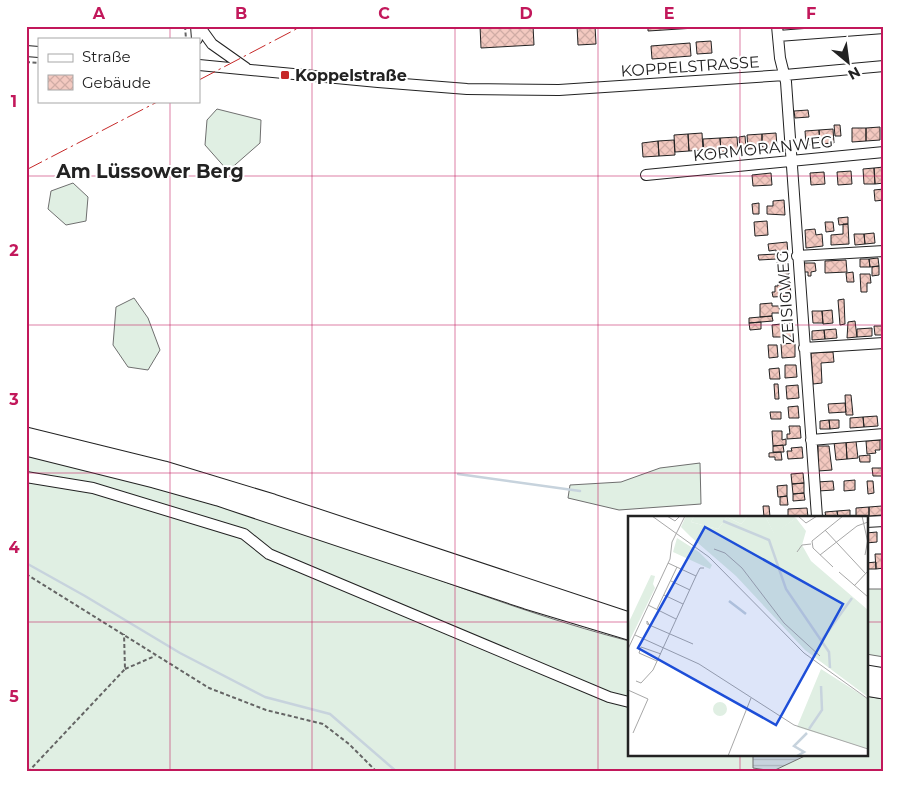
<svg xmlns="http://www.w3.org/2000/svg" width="910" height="798" font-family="Montserrat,sans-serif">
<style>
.grass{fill:#e0efe3;stroke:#6f6f6f}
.water{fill:url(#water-rules);stroke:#6f6f6f}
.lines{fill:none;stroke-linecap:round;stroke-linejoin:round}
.stream{stroke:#c7d3dd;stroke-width:2.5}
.building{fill:url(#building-cross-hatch);stroke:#222}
.minor-casing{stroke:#222;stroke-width:12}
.highway-casing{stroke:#222;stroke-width:17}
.path{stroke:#646464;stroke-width:2;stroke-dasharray:4 2.5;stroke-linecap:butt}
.minor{stroke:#fff;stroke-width:10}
.highway{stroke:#fff;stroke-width:15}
.power{stroke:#c62828;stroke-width:1;stroke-dasharray:18 4 2.5 4;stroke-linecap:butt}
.grid{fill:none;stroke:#c2185b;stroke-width:1;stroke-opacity:0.55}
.poi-dot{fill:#c62828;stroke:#fff;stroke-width:2}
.labels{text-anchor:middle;stroke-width:4;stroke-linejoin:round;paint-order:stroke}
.street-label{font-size:16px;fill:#222;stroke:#fff}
.poi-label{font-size:16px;font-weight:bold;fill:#222;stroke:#fff;text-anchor:start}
.quarter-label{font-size:19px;font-weight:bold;fill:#222;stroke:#fff}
.inset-river{fill:none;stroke:#c7d3dd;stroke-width:2.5}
.inset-road{fill:none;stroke:#a7a7a7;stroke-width:1}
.view{fill:#1d4ed8;fill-opacity:0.15;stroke:#1d4ed8;stroke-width:2.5}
.inset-edge{fill:none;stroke:#222;stroke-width:2.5}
.neatline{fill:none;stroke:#c2185b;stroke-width:2}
.grid-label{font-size:16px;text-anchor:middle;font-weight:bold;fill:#c2185b}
</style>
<defs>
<pattern id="water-rules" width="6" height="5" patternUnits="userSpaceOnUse" patternTransform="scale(1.25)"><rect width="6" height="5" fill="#c7d3dd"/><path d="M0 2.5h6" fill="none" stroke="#abb5bd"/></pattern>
<pattern id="building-cross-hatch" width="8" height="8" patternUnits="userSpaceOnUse" patternTransform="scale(1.25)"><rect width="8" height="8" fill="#f3c9c0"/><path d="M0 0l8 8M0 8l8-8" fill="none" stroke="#d0aca5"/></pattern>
</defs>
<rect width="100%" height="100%" fill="#fff"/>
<!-- grass -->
<path class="grass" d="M217,109l44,11 -1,23 -32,28 -23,-26 2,-25z
M73,183l15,14 -2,24 -20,4 -18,-16 3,-18z
M134,298l14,20 12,32 -12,20 -20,-3 -15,-22 3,-38z
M26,455c84,21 169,41 252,68 117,38 231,87 351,118v113h237v-58l18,3v73h-858z
M700,463l1,41 -82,6 -51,-12 2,-13 51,-3 39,-14z
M866,589h18v68l-18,-3z"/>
<!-- water -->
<path class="water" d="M753,754h56l-36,17 -20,-3z"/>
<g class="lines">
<!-- stream -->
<path class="stream" d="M458,474l122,17
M26,563l59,33 95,57 85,44 65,17 67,58"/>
</g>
<!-- building -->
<path class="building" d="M480,26h53l1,19 -53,3z
M577,26h18l1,18 -18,1z
M648,26h63v1l-63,4z
M711,41l1,12 -15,1 -1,-12z
M690,43l1,13 -39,3 -1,-13z
M808,110l1,7 -14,1 -1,-7z
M834,125h6l1,11h-6z
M880,127v13l-14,1v-13z
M852,128h14v13l-14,1z
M833,129l1,14 -14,1 -1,-14z
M819,130l1,14 -14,1 -1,-14z
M702,133l1,17 -14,1 -1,-17z
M776,133l1,14 -15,1v-14z
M688,134l1,17 -14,1 -1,-17z
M762,134v14l-14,1 -1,-14z
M745,136l1,13h-6l-1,-12z
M737,137l1,13 -17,2 -1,-14z
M720,138l1,14 -17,1 -1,-14z
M674,140l1,15 -16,1 -1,-15z
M658,141l1,15 -16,1 -1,-14z
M884,167v16l-9,1 -1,-16z
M874,168l1,16h-11l-1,-15z
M851,171l1,13 -14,1 -1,-13z
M824,172l1,12 -14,1 -1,-12z
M771,173l1,12 -19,1 -1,-11z
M884,189v11l-9,1 -1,-11z
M784,200l1,15 -18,-1v-8h6v-5z
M759,203v11h-6l-1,-10z
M848,217v7l-9,1 -1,-7z
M767,221l1,14 -13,1 -1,-14z
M825,222h8l1,9 -8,1z
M843,224h5l1,20 -18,1v-10l12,-1z
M815,229l1,6 6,-1 1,12 -17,2 -1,-18z
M874,233l1,10 -10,1 -1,-10z
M854,234h10l1,10 -10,1z
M787,242l1,12 -11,1 -1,-5 -7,1 -1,-7z
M777,254v5l-18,1 -1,-5z
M878,258l1,8 -9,1 -1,-8z
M860,259h9l1,8h-10z
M846,260l1,12 -22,1v-12z
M788,261l1,13 -11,1 -1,-13z
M803,263h12l1,8 -5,1v4h-3v-4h-5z
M879,266v9l-7,1v-9z
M853,272l1,10h-7l-1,-9z
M860,274h10l1,9h-4v9h-6z
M778,282h12l1,14 -18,1 -1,-5h3v-6h3z
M844,299l1,25 -5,1 -2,-25z
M772,303v3h7l1,7h-8v3l-12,1v-13z
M832,310l1,13 -10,1 -1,-13z
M812,311h10l1,12h-10z
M772,316l1,5 -24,2v-5z
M855,321l2,16 -10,1 1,-16z
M761,322v7l-11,1 -1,-7z
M793,323v13l-11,1 -1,-13z
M781,324l1,13h-9l-1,-12z
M874,326h10v9h-9z
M872,328v8l-15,1v-8z
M836,329l1,9 -12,1 -1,-9z
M824,330l1,9 -13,1v-9z
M795,343v14l-13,1 -1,-14z
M768,345h9l1,12 -9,1z
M833,352l1,10 -13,1 1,20 -9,1 -2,-31z
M785,365h11l1,12 -12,1z
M779,368l1,11h-10l-1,-10z
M774,384h4l1,15h-4z
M798,385l1,13 -12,1 -1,-13z
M845,395h6l2,20h-7z
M845,403l1,9 -17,1 -1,-9z
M798,406l1,12h-10l-1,-11z
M770,412h11v7h-10z
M877,416l1,10 -14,1 -1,-10z
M863,417l1,10 -14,1v-10z
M829,420l1,9h-10v-8z
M829,420h10v8l-9,1z
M789,426h11l1,12 -14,1v-5h3z
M772,431h10v9l4,-1v6l-13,1z
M880,440v10h-5l1,3 -9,1 -1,-13z
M846,441h10l2,17 -11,1z
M846,441l1,18 -11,1 -2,-18z
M783,445l1,7h-11v-6z
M818,446h11l3,24 -14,1z
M802,447l1,11 -15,1 -1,-8h5l-1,-3z
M781,452l1,8h-7v-3h-6v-4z
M870,455v7h-10l-1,-6z
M872,468h10l1,8h-10z
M803,473l1,10 -12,1 -1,-10z
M855,480v10l-11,1v-10z
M833,481l1,9 -16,1 -1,-9z
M867,481h6l1,12 -6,1z
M804,483v10l-11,1 -1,-10z
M787,485v11l-9,1 -1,-11z
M804,493l1,7 -12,1v-7z
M787,496l1,9h-8v-8z
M763,506h6l1,11h-6z
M882,506v9l-13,1v-9z
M869,507v9l-13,1v-9z
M807,508l1,9h-20v-8z
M850,510v7h-12l-1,-6z
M837,511l1,6h-12l-1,-5z
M877,532v10l-11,1v-10z
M875,554h9v14l-8,1z
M876,562v7h-10v-6z"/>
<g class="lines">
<!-- minor casing -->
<g class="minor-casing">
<path id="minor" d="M196,26l1,13
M199,26l13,18 34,24
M777,26l3,32 6,24 31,435
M778,36l106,-8
M26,51l13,1
M199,65l179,17 89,7 92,1 226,-15 99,-9
M646,175l238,-23
M797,256l87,-5
M804,348l80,-5
M811,440l73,-6
M26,477l67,11 151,46 25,20 340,143 20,5
M866,522l18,-1"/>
</g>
<!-- highway casing -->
<g class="highway-casing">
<path id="highway" d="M26,435l138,34 109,33 356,118
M26,448l128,32 64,18 308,103 103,31
M866,673l18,3
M866,688l18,3"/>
</g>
<!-- path -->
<path class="path" d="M185,26l1,13
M26,62l13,1
M26,574l183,114 57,22 57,14 26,20 28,28
M125,669l30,-13
M28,772l97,-103 -1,-35"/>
<!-- minor -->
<use href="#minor" class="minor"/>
<!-- highway -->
<use href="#highway" class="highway"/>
<!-- power -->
<path class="power" d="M199,80l103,-54
M26,170l133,-69"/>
</g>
<!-- grid -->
<path class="grid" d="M170,26v13M312,26v746M455,26v746M598,26v746M740,26v491M170,101v671M26,176h858M26,325h858M26,473h858M26,622h603M866,622h18M740,754v18"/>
<!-- markers -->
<rect class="poi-dot" x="280" y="70" width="10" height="10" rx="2.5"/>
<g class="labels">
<!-- street labels -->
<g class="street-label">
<text transform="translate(690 66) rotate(-4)" y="6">KOPPELSTRASSE</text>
<text transform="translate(763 148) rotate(-6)" y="6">KORMORANWEG</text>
<text transform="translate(785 297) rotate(-94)" y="6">ZEISIGWEG</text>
</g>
<!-- poi labels -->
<g class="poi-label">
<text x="295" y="81">Koppelstraße</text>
</g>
<!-- quarter labels -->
<g class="quarter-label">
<text x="150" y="178">Am Lüssower Berg</text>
</g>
</g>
<!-- overview -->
<g transform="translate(628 516)">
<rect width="240" height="240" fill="#fff"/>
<path d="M58,0h8l-3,6 27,7 9,-12 14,7 7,-8h17l9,17 22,-15 10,13 -4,14 9,16 57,49v87l-63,-47 -69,-74 -45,-39 -10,-10zM49,22l22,14 13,13 -2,4 -37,-17zM23,59l4,1 -2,8 2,4 -27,56v-20zM193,153l47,30v50l-71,-22zM85 193a7 7 0 1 1 14 0a7 7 0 1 1-14 0Z" fill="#e0efe3"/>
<path d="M66,0h54l-7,8 -14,-7 -9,12 -27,-7zM137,0h27l4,2 -22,16z" fill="#e0efe3"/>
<path class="inset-river" d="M95,5l46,19 17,49 43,63 1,16M101,85l17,13M194,124l30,-42M181,213l13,-19 -1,-24M169,240l7,-4 -10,-6 13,-13"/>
<path class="inset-road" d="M24,0l57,41 95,96 64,46M39,0l8,5 5,-5M170,0l8,7 11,-7M234,0l6,27M197,14l41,44M86,33l11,4 17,15 42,55 36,33M169,36l5,-7 9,-1M192,39l37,-29 11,-4M237,39l3,-16M40,47l28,13M205,51l-20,-19 -1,-7 31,-25M211,56l29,25M43,65l19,9M226,70l14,-15M36,79l19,9M20,89l28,14M29,93l20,-42M22,110l-3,-5v3l46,20M7,119l64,29 95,61 74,24M0,133l42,-90 2,-17 13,-26M29,145l-18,-8 2,-6 20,7M8,165l5,2 12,-13 43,-94 4,-8h4M0,174l20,9 -15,34M100,240l23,-58"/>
<path class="view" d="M77,11l138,77 -67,121 -138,-77z"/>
<rect width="240" height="240" class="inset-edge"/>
</g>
<!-- border -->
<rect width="910" height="798" fill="none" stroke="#ffffff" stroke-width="55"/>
<!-- legend -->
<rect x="38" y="38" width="162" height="65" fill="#ffffff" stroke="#a7a7a7"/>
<rect x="48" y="54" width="25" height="8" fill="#ffffff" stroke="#a7a7a7"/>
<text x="82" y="62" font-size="15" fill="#222222">Straße</text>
<rect x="48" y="75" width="25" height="15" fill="url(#building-cross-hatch)" stroke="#a7a7a7"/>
<text x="82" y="88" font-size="15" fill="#222222">Gebäude</text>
<!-- north arrow -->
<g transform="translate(848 62) rotate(151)" stroke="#ffffff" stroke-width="4" paint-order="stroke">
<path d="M0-4L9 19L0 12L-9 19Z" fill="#222222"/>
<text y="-8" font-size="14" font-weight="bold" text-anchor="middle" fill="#222222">N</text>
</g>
<rect x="28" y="28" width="854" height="742" class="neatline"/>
<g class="grid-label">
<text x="99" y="19">A</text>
<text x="241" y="19">B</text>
<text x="384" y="19">C</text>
<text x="526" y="19">D</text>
<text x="669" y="19">E</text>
<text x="811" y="19">F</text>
<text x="14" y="107">1</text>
<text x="14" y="256">2</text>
<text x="14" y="405">3</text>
<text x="14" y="553">4</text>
<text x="14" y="702">5</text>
</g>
</svg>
